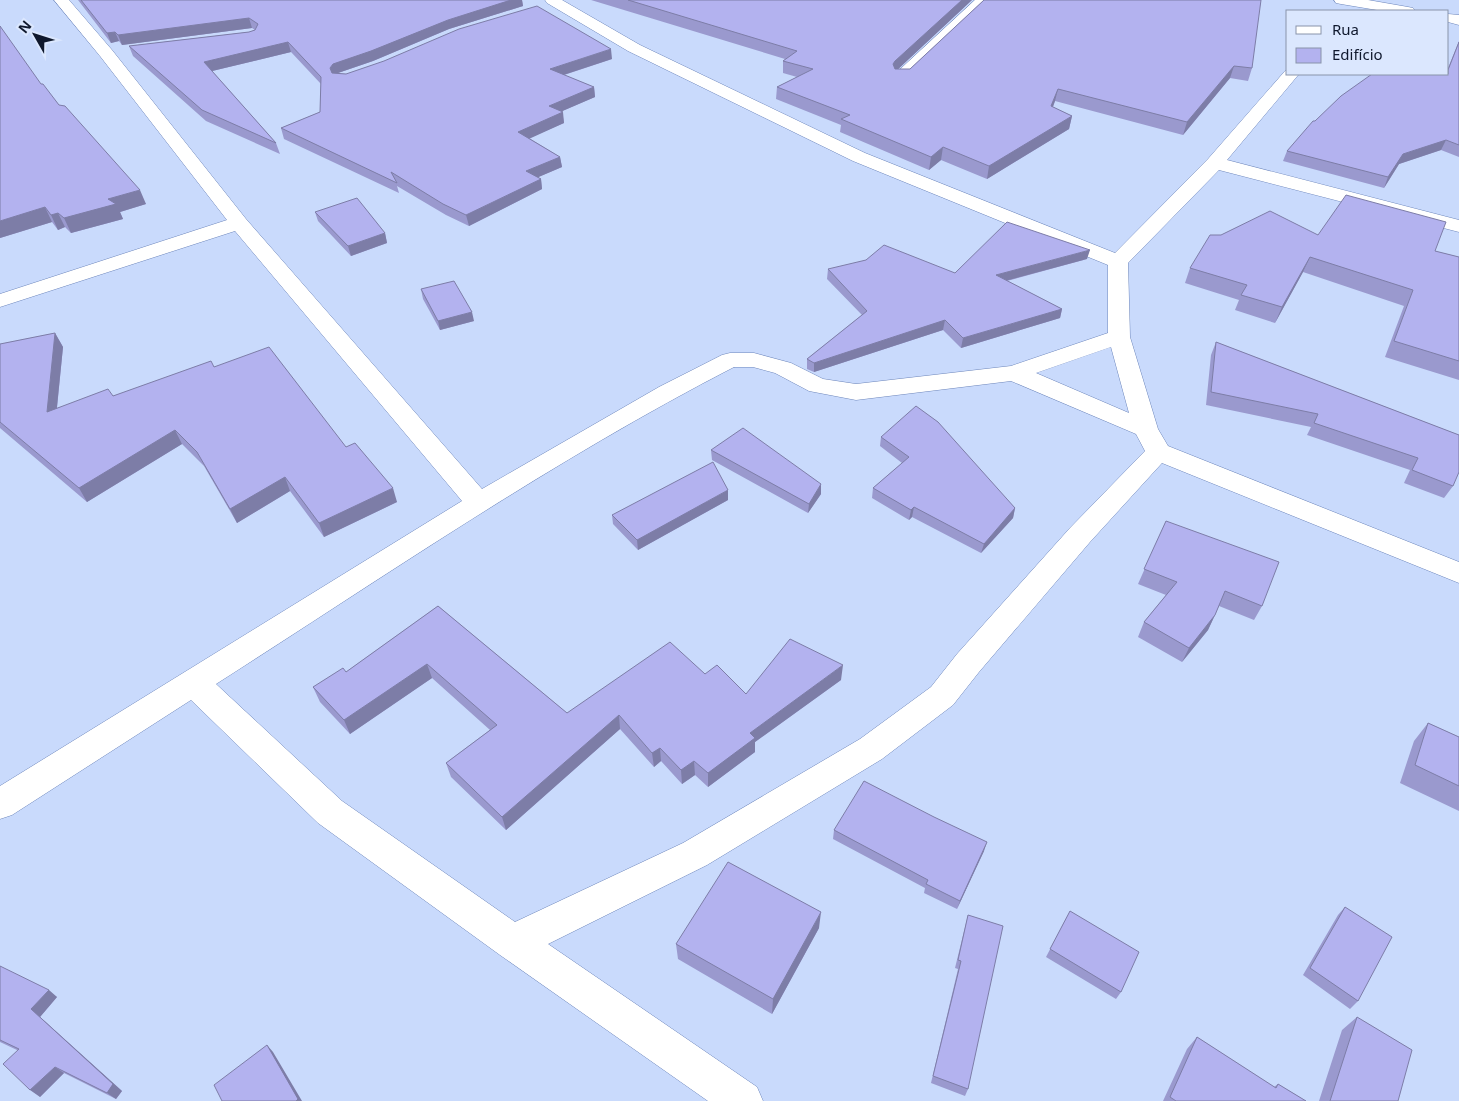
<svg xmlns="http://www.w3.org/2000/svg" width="1459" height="1101" font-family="'Noto Sans',sans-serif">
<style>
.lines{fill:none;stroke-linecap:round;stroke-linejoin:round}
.street-casing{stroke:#6d86bb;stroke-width:1}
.street{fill:#fff;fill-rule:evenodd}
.wall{fill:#9a99ce}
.shaded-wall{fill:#7d7da7}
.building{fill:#b3b2ef;stroke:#7d7da7}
</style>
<rect width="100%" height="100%" fill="#c9dafc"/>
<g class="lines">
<!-- street casing -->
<g class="street-casing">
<path id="street" d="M54,0h15l43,50 134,169 236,270 177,-102 63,-32 8,-2h24l37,10 32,16 33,5 155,-18 97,-33v-68l-255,-104 -225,-110 -81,-48 -2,-3h17l78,45 225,108 250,100 93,-94 77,-88 3,-1v4h11l-72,86 232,60v12l-240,-62 -91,93 2,74 28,92 10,17 291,116v21l-297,-120 -72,79 -111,130 -26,33 -71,54 -175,106 -159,79 209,143 6,14h-55l-208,-146 -182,-132 -127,-123 -179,115 -12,4v-33l462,-285 -227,-270 -235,76v-13l227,-74 -127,-164zM1111,347l18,66 -93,-40zM734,367h19l22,6 34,18 47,9 155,-19 125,53 9,17 -75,77 -113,126 -26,33 -71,52 -177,104 -168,79 -173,-121 -126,-117c169,-108 339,-225 518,-317z
M975,0h16l-84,80h-12l-2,-3 2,-3z
M1334,0h34l40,7 5,1 2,3h-32l-42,-7 -5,-1z
M1448,14l11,1v10l-11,-3z"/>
</g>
<!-- street -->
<use href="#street" class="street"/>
</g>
<!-- wall -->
<path class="wall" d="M78,0h444l1,6 -74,23 -76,32 -35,12 8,1 266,-15 -48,16 30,12 1,10 -33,14 2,12 -35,15 31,19 2,10 -24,10 3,2 1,10 -73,37 -23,-11 -49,-29 2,7 -115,-54 -3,-11 39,-16 1,-28 -30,-32 -79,19 64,72 4,11 -74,-33 -73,-65 -4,-10 120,-14 6,-2 -3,-2 -130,17 -3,-4 -8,2z
M591,0h381l-74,69h12l74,-69 268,68 -4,13 -18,-3 -47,57 -128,-34 -2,6 19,9 -3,13 -82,50 -46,-19 -12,10 -89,-38 1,-7 -65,-26 1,-12 20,-10 -14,-4v-12l2,-2z
M1459,41v116l-18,-7 -42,14 -15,24 -101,-27 4,-10 28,-30 133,-47v-6z
M41,84l18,21 87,99 -26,8 3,7 -52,14 -6,-6 -7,3 -6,-8 -52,16z
M315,212l70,21 2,10 -36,13 -33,-35z
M1318,235l117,16 24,6v123l-74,-23 19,-51 -101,-34 -28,51 -40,-13 4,-10 -54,-17 5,-15z
M1087,259l-80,22 55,28 -2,9 -99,30 -18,-18 -129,42 -7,-3v-10l55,-44 -35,-36 1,-10 127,4z
M421,289l53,32 -34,9 -17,-31z
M55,333l8,14 -6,61 56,-12 101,-29 132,80 51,55 -73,35 -34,-46 -53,32 -33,-57 -22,-22 -95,58 -87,-74v-84z
M1216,342l243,93 -6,51 -9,12 -40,-15 6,-13 -103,-35 4,-8 -105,-22 5,-50z
M881,437l134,71 -2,10 -32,35 -69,-36 -3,3 -37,-22 1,-10 29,-25 -22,-17z
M711,450l110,44 -13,19 -96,-53z
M728,500l-90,50 -25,-26 -1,-9z
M1166,521l96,85 -8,14 -35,-14 -11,24 -26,32 -44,-25 6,-15 22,-27 -28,-11z
M438,606l129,107 138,-39 41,20 95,-14 -86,62v10l-47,35 -13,-12 -13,9 -21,-23 -7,6 -34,-38 -114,101 -55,-53 -5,-14 44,-33 -58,-52 -82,56 -30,-32 -7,-15 33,-15z
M1428,723l31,14v74l-59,-28 14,-42z
M834,830l150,21 -27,58 -33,-16 1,-5 -92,-49z
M1345,907l13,94 -8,8 -47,-34 35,-60z
M1070,911l51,81 -5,7 -70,-42z
M968,915v174l-3,7 -34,-13 27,-114 -3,-1 11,-45z
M819,928l-47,86 -94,-55 -2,-15z
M0,966l57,31 -17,20 82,74 -6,8 -52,-26 -24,24 -23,-47 -17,-8z
M1357,1017l41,84h-79l23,-71z
M1197,1037l77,50 4,-3 28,17h-143l24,-52z"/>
<!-- shaded-wall -->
<path class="shaded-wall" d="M511,0h11l1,6 -74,23 -76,32 -38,13 -3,4 -2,-10 3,-4 115,-44z
M962,0h10l-78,73 -1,-9 2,-3z
M249,18l3,10 -130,17 -4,-10z
M115,32l4,9 -8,2 -4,-10z
M288,42l3,10 -83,20 -4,-10z
M611,49l1,10 -61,20 -1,-10z
M1234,66l-4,12 -47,57 4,-13z
M594,87l1,10 -44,19 -2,-10z
M1058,89l-3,12 -7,18 3,-13z
M563,112l1,11 -44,20 -2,-11z
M1072,116l-3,13 -82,50 2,-13z
M1446,140l-5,10 -42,14 -15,24 4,-11 15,-23z
M943,147l-2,13 -12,10 2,-13z
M560,157l2,10 -35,15 -1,-11z
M541,179l1,10 -73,37 -3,-11z
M140,190l6,14 -26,8 3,7 -52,14 -7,-15 44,-19z
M45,207l7,15 -52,16v-17z
M58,213l7,14 -7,3 -7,-15z
M385,233l2,10 -36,13 -3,-10z
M1090,250l-3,9 -93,25 2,-9z
M1310,257l-7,15 -28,51 7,-16z
M1062,309l-2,9 -99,30 2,-10z
M472,312l2,9 -34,9 -2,-9z
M945,320l-2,10 -129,42v-9z
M55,333l8,14 -8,79 -8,-14z
M175,430l7,14 -95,58 -8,-14z
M285,477l5,14 -53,32 -7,-14z
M821,484v10l-13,19 1,-9z
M393,488l4,14 -73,35 -5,-14z
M728,490v10l-90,50 -1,-10z
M914,507l-2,10 -3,3 2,-10z
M1015,508l-2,10 -32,35 3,-9z
M1215,615l-7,15 -26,32 7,-14z
M427,664l5,14 -82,56 -6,-14z
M843,665l-2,15 -86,62v10l-47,35v-14l42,-40z
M619,715l1,14 -114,101 -4,-13z
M660,748l1,13 -7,6 -2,-14z
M694,761l1,14 -13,9 -1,-14z
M987,842l-3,9 -27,58 3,-8z
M821,912l-2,16 -47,86 1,-15z
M49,990l8,7 -17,20 82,74 -6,8 -9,-6 -76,-84z
M267,1045l6,7 29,49h-6z
M55,1067l9,6 -24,24 -10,-7z"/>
<!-- building -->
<path class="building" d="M81,0h430l-63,20 -77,31 -38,13 -3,4 2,5 14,1 38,-13 75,-32 78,-23 74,43 -61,20 44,18 -45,19 14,6 -45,20 42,25 -34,14 15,8 -75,36 -23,-11 -52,-32 6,11 -116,-55 39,-16 1,-35 -33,-35 -84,20 72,81 -74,-33 -73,-64 120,-14 6,-2 3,-6 -9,-6 -131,17 -3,-3 -8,1z
M628,0h334l-67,61 -2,3 2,5h15l74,-69h277l-9,68 -18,-2 -47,56 -129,-33 -7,17 21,10 -83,50 -46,-19 -12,10 -90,-38 9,-4 -73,-28 36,-18 -30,-8 14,-10z
M0,26l41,58h2l16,21 6,1 75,84 -32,9 8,5 -52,14 -6,-5 -7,2 -6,-8 -45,14z
M1459,42v103l-13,-5 -43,14 -15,23 -101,-26 26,-30h2l26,-25 31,-22h76v-4z
M1346,195l100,27 -11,29 24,6v104l-65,-20 19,-51 -103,-33 -28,50 -41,-12 6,-10 -57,-17 20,-33h11l49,-24 48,24z
M357,198l28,35 -37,13 -33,-34z
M1007,222l83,28 -94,25 66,34 -99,29 -18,-18 -131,43 -7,-4 60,-48 -39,-42 38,-9 18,-15 71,28z
M454,281l18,31 -34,9 -17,-32z
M55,333l-8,79 61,-23 5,7 98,-35 3,6 55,-20 77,100 9,-4 38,45 -74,35 -34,-46 -55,32 -33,-57 -22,-22 -96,58 -79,-66v-78z
M1216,342l243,93v37l-6,14 -41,-16 6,-12 -104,-35 4,-9 -107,-22z
M916,406l22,16 77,86 -31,36 -70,-37 -3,3 -38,-22 36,-31 -28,-20z
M743,428l78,56 -12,20 -98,-54z
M713,462l15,28 -91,50 -25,-25z
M1166,521l113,41 -17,44 -37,-15 -10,24 -26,33 -45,-26 33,-40 -33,-13z
M438,606l129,107 103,-71 35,32 12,-9 29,29 44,-55 53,26 -93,68 5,5 -47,35 -14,-12 -13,9 -21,-22 -8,5 -33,-38 -117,102 -56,-54 51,-38 -70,-61 -83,56 -31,-33 30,-19 3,4z
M1428,723l31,14v49l-44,-21z
M864,781l70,36 53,25 -27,59 -34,-17 2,-4 -94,-50z
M728,862l93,50 -48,87 -97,-55z
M1345,907l47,30 -34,64 -48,-33z
M1070,911l69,41 -18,40 -71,-43z
M968,915l35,11 -35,163 -35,-13 28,-115 -3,-1z
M0,966l49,24 -18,19 82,75 -6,9 -52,-26 -25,23 -27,-26 16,-15 -19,-9z
M1357,1017l55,33 -14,51h-68z
M1197,1037l79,51 2,-4 28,17h-130l-6,-4z
M267,1045l31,54 -2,2h-74l-8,-16z"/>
<!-- legend -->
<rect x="1286" y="10" width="162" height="65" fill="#dbe7fe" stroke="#8994aa"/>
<rect x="1296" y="26" width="25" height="8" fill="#ffffff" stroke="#8994aa"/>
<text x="1332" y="35" font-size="15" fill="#0f182d">Rua</text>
<rect x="1296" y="48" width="25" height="15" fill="#b3b2ef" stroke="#8994aa"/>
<text x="1332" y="60" font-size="15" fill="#0f182d">Edifício</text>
<!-- north arrow -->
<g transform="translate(35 35) rotate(309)" stroke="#dbe7fe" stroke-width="4" paint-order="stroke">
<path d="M0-4L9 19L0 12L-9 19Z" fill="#0f182d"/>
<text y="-8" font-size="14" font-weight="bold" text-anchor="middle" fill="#0f182d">N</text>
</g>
</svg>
